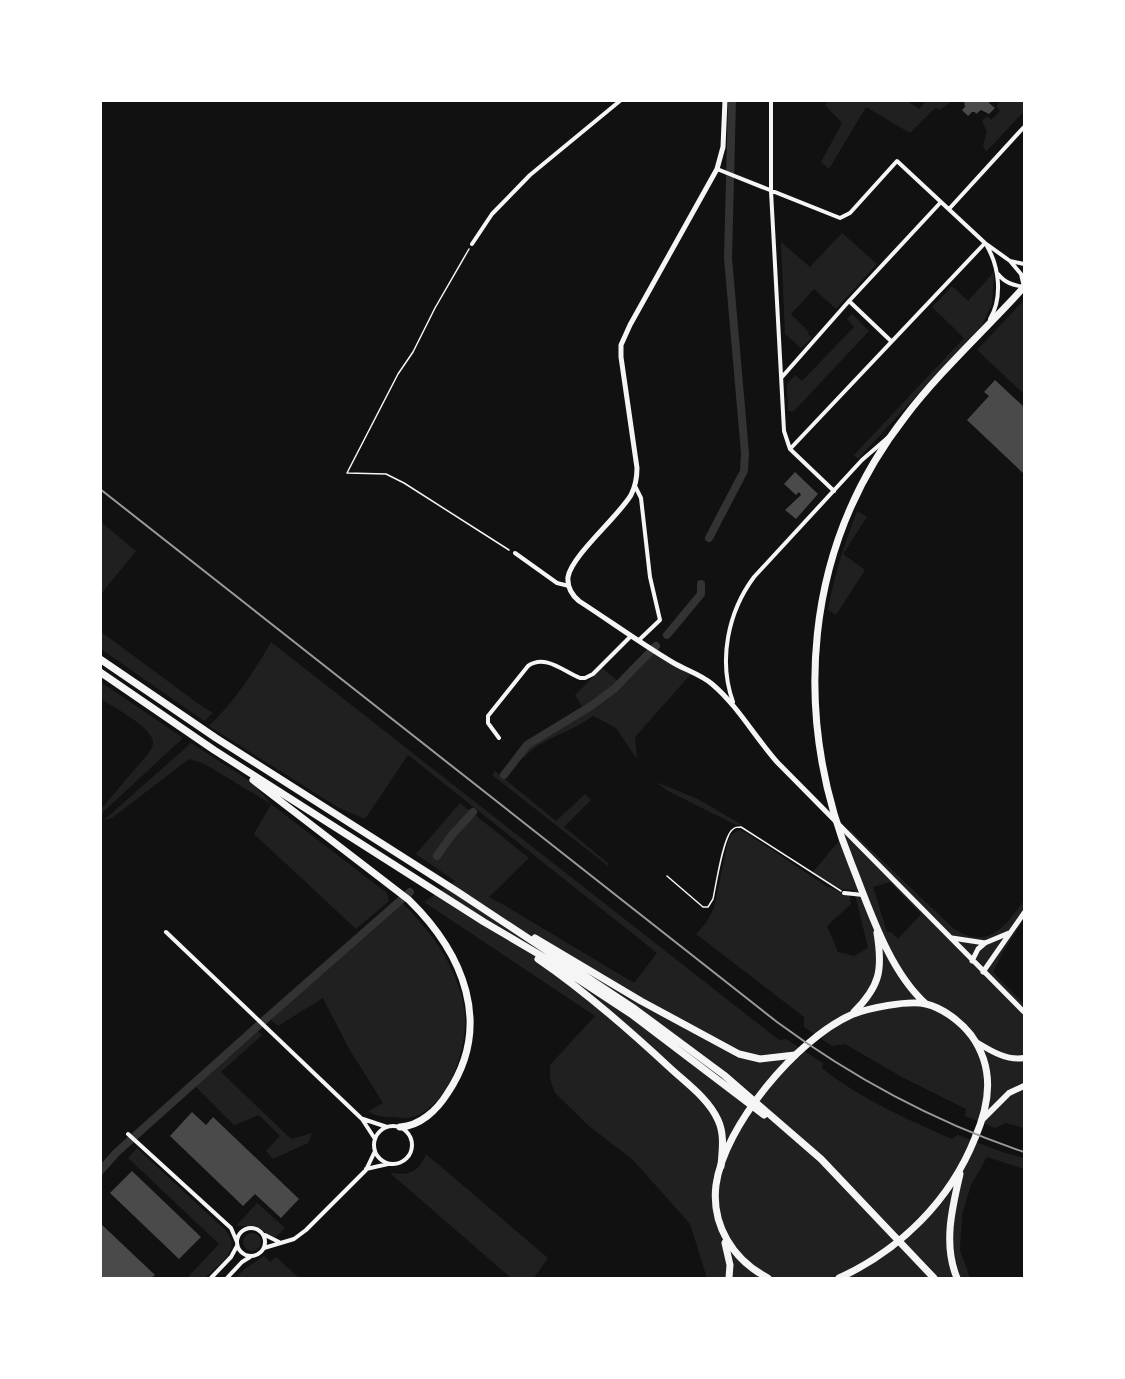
<svg xmlns="http://www.w3.org/2000/svg" width="1125" height="1379" font-family="Karla,sans-serif">
<style>
.green{fill:#202020;fill-rule:evenodd}
.lines{fill:none;stroke-linecap:round;stroke-linejoin:round}
.canal{stroke:#333;stroke-width:8}
.building{fill:#4a4a4a}
.path{stroke:#f5f5f5;stroke-width:1.5}
.minor{stroke:#f5f5f5;stroke-width:4}
.tertiary{stroke:#f5f5f5;stroke-width:5}
.secondary{stroke:#f5f5f5;stroke-width:6}
.primary{stroke:#f5f5f5;stroke-width:7}
.trunk{stroke:#f5f5f5;stroke-width:7}
.rail{stroke:#9a9a9a;stroke-width:2}
</style>
<rect width="100%" height="100%" fill="#111"/>
<!-- green -->
<path class="green" d="M829,101h78l12,8 7,-8h26l-12,9 -5,-2 -25,25 -44,-26 -37,62 -8,-7 21,-39 -17,-18z
M1001,101h23v10l-38,41 -3,-7 4,-14 -5,-10 5,-5 4,4 9,-9 -4,-5z
M842,233l35,31 -41,45 -22,-20 -23,25 18,18 -1,2 4,4 -11,10 -16,-14 -4,-92 29,25z
M994,272l-2,32 -10,21 -124,134 -4,-4 110,-117 -32,-31 20,-21 16,15z
M1024,300v94l-47,-44z
M852,314l17,17 -75,80h-6l-1,-27 8,-9 7,6 52,-54 -7,-8z
M857,511l10,6 -24,37 22,16 -29,45 -8,-5c6,-35 17,-67 29,-99z
M101,522l35,29 -35,43z
M100,631l100,74 13,8 -9,8 -103,-72z
M271,642l508,398 7,-1 37,24 -1,5c38,31 85,51 130,71l6,-4 41,16 25,7v11l-37,-12 -16,28 -9,30 -2,35 10,28h-263l-17,-54 -57,-64 -44,-34 -34,-33 -5,-14v-14l45,-49 -171,-114 31,-21 -39,-27 44,-51 69,55 -40,39 15,8 130,78 23,-30 -249,-198 -43,64 -26,-11 -130,-82c26,-25 45,-54 62,-84z
M652,652l20,13 19,9 -56,63 2,22 -21,-31 -23,-12c-22,17 -51,21 -69,42l-3,-2 7,-10 75,-46z
M602,668l17,14 -36,26 -8,-13z
M101,682l82,56 -82,76v-5l46,-54c3,-4 6,-8 6,-13 -1,-15 -40,-35 -52,-43z
M191,743l62,40 18,21 116,89 2,8 -33,28 -102,-95 17,-30 -68,-41 -14,-4 -77,59 -8,2z
M495,771l61,50 29,-27 6,6 -27,27 45,37 -1,2 -116,-91z
M656,782l42,17 44,26h-6l-68,-34z
M849,829l104,99c35,23 52,-1 71,-28v19l-21,33 -10,20 31,32v124l-18,-5 -11,5 -30,-12 1,-7 -64,-32 -57,-33 -13,2 -28,-19v-10l-108,-83 10,-11 8,-15 14,-67 4,-7 7,-4 9,4 78,52 24,10 1,8 -24,22 11,26 16,4 14,-8 -14,-58 -13,-1 -28,-17zM890,882l31,32 -23,25 -7,-7h-4l-14,-45z
M398,899c31,29 59,66 66,109 6,35 -15,104 -56,110 -4,1 -10,-1 -14,-1 -10,0 -17,0 -26,-6l15,-8 -35,-56 -25,-49 -45,28 -13,-11z
M252,1026l10,9 -41,37 70,67 21,-6 -4,10 -35,16 -7,-8 14,-15 -21,-21 -25,10 -43,-43z
M137,1148l87,81c20,20 -5,35 -19,49h-18l32,-34 -91,-86z
M426,1154l122,104 -14,20h-23l-121,-105c20,2 27,1 36,-19z
M257,1203l28,25 -9,9 -3,1 -17,-12h-20z
M243 1242a9 9 0 1 1 18 0a9 9 0 1 1-18 0Z
M264,1256l6,6 6,-5 23,21h-64l11,-10z"/>
<g class="lines">
<!-- canal -->
<path class="canal" d="M709,538l35,-67 1,-18 -17,-195 4,-158
M667,635l34,-41v-10
M504,775l23,-30 64,-39 23,-17 42,-43
M437,856l14,-20 22,-24
M100,1171l17,-19 152,-136 141,-124"/>
</g>
<!-- building -->
<path class="building" d="M964,100h28l-3,3 6,5 -6,6 -8,-4 -5,4 -1,-2h-3l-4,4 -6,-6 3,-3z
M995,380l29,27v67l-57,-54 22,-24 -5,-4z
M795,472l23,22 -22,25 -11,-9 16,-15 -2,-3 -3,3 -12,-11z
M192,1112l14,13 7,-8 86,82 -18,19 -26,-24 -12,12 -73,-70z
M132,1171l69,66 -22,22 -69,-66z
M100,1223l55,52 -4,3h-51z"/>
<g class="lines">
<!-- path -->
<path class="path" d="M469,249l-34,59 -22,44 -15,22 -51,99 39,1 18,9 105,67
M667,876l36,31h5l5,-8c3,-14 10,-61 19,-69 3,-3 5,-3 9,-3l100,64"/>
<!-- minor -->
<path class="minor" d="M771,100v91l13,240 6,18 44,42
M717,169l123,49 10,-5 47,-52 88,82 25,18 14,3
M949,209l75,-82
M472,244l20,-30 38,-39 91,-75
M987,246c12,21 16,51 3,73
M998,274c7,9 15,11 26,13l-3,-13 -11,-13
M849,301l42,40
M782,377l67,-76 92,-99
M790,449l195,-206
M635,486l6,12 9,79 10,43 -21,20
M515,553l42,30 12,3
M733,702c-15,-42 -5,-90 21,-125l108,-117 30,-26
M499,738l-11,-15v-7l40,-50c17,-12 35,5 52,12h5l8,-4 38,-38
M844,893l19,2
M166,932l196,187 13,20
M363,1119l24,8
M374 1145a19 19 0 1 1 38 0a19 19 0 1 1-38 0Z
M128,1134l103,94 6,14
M366,1169l22,-5
M237 1242a14 14 0 1 1 28 0a14 14 0 1 1-28 0Z
M265,1235l14,7
M264,1248l30,-9 12,-9 60,-60 9,-19
M211,1278l20,-21 6,-11
M227,1278l15,-16 8,-5"/>
<!-- tertiary -->
<path class="tertiary" d="M725,100l-2,47 -6,22 -87,156 -9,20v12l16,111c0,9 -2,19 -6,27 -13,22 -59,60 -63,82 -1,10 4,18 11,24 31,20 61,42 93,61 13,8 28,12 40,22 25,21 43,53 65,78l247,250
M952,938l33,5 24,-10
M972,961l6,-12 7,-6
M983,972l41,-59"/>
<!-- secondary -->
<path class="secondary" d="M976,1042c15,9 31,19 48,16
M983,1119l26,-26 15,-7"/>
<!-- primary -->
<path class="primary" d="M926,1004c-37,-33 -56,-94 -74,-139 -61,-150 -49,-317 53,-448 34,-45 81,-88 119,-130
M854,1012c26,-26 29,-42 23,-79
M725,1243l5,22 -1,13
M768,1278c-35,-18 -57,-53 -52,-93 8,-59 81,-146 135,-170 17,-7 57,-15 75,-11 17,4 35,18 45,31 24,33 19,68 4,103 -25,63 -75,112 -136,140
M957,1278c-14,-33 -5,-70 3,-104"/>
<!-- trunk -->
<path class="trunk" d="M100,659l116,79 242,154 177,117 89,66 97,84 113,119
M100,672l114,78 270,172 68,40 79,52 133,101
M253,780l156,120c54,53 85,125 38,194 -10,16 -27,32 -47,33
M535,938l106,63 98,53 21,5 35,-4
M538,959c47,32 89,69 131,108 17,16 39,31 49,53 7,15 4,31 3,46"/>
<!-- rail -->
<path class="rail" d="M100,489l677,533c76,56 158,100 247,130"/>
</g>
<!-- border -->
<rect width="1125" height="1379" fill="none" stroke="#ffffff" stroke-width="204"/>
</svg>
